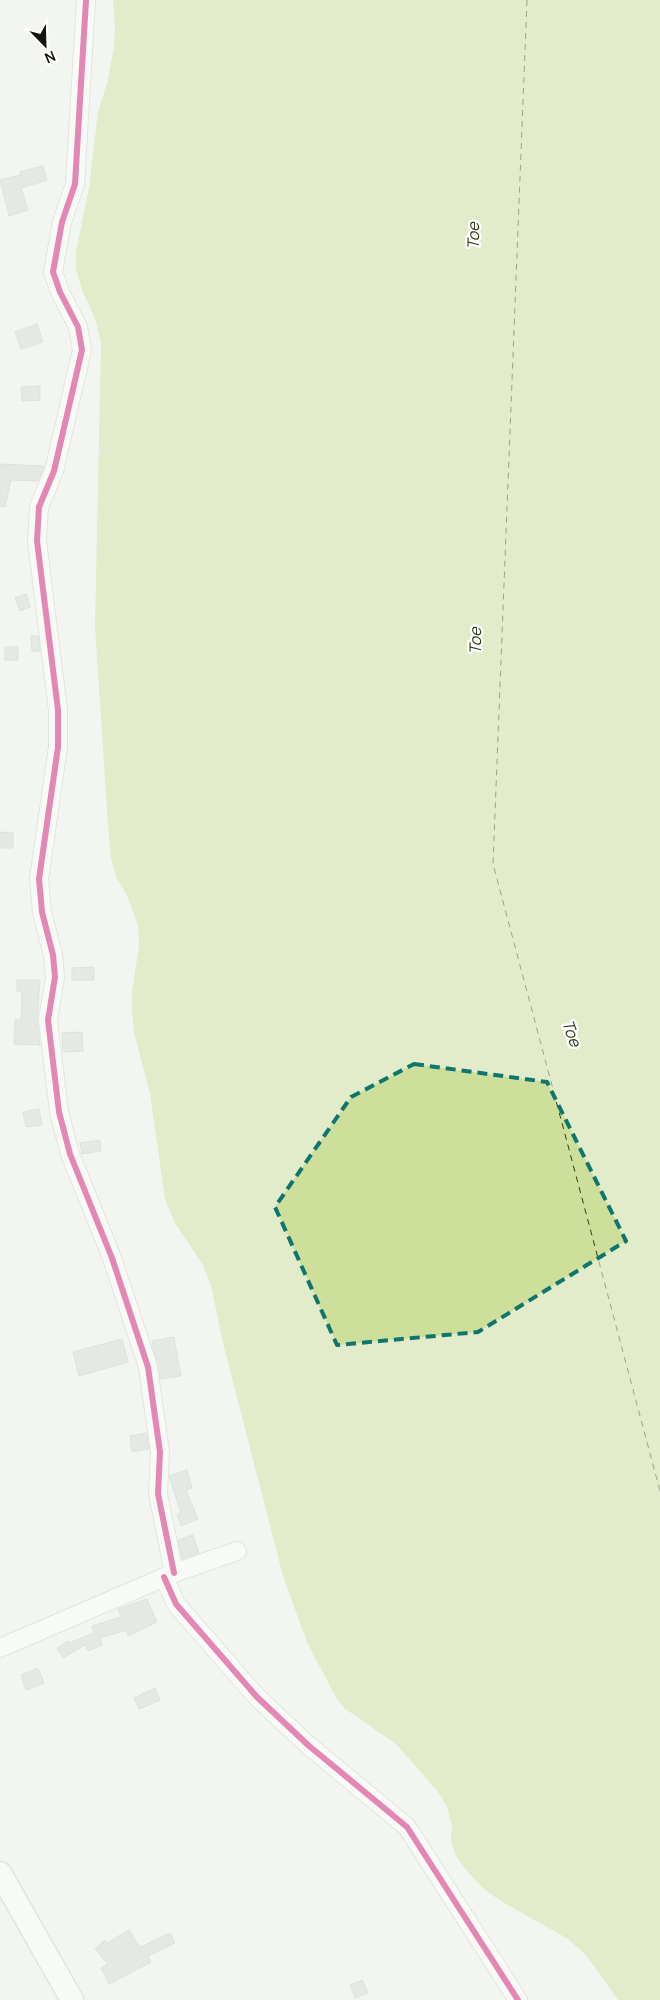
<svg xmlns="http://www.w3.org/2000/svg" width="660" height="2000" font-family="Manrope,sans-serif">
<style>
.water{fill:#cedf9c}
.lines{fill:none;stroke-linecap:round;stroke-linejoin:round}
.ferry{stroke:#323b14;stroke-width:1;stroke-dasharray:6 5;stroke-linecap:butt}
.building{fill:#d7d8d4;stroke:#c6c7c3}
.minor-casing{stroke:#cecfcb;stroke-width:20}
.major-casing{stroke:#cecfcb;stroke-width:25}
.path{stroke:#d5d6d4;stroke-width:2.5;stroke-dasharray:5 2.5;stroke-linecap:butt}
.minor{stroke:#fdfefd;stroke-width:18}
.major{stroke:#fdfefd;stroke-width:22}
.cycleway-casing{stroke:#fff;stroke-width:9}
.cycleway{stroke:#d6006c;stroke-width:6}
.marked{fill:none;stroke:#0f766e;stroke-width:4;stroke-dasharray:10 6;stroke-linejoin:round}
.labels{text-anchor:middle;stroke-width:4.5;stroke-linejoin:round;paint-order:stroke}
.water-label{font-size:16px;font-style:italic;fill:#323b14;stroke:#fff}
</style>
<rect width="100%" height="100%" fill="#f3f5f0"/>
<!-- water -->
<path class="water" d="M113,0h547v2000h-42l-33,-46 -17,-15 -69,-39 -16,-12 -17,-18 -11,-16 -4,-14 1,-14 -5,-19 -8,-14 -43,-49 -52,-36 -9,-12 -28,-54 -24,-66 -60,-233 -12,-58 -8,-20 -28,-42 -10,-24 -15,-105 -16,-62 -2,-20v-20l7,-46 -1,-21 -11,-29 -11,-20 -5,-17 -3,-34 -13,-199 6,-283 -5,-22 -14,-31 -6,-21v-17l13,-65 9,-75 10,-32 6,-34 1,-19z"/>
<g class="lines">
<!-- ferry -->
<path class="ferry" d="M527,0l-34,864 167,627"/>
</g>
<!-- building -->
<path class="building" d="M43,166l4,14 -26,8 7,22 -19,6 -9,-36 21,-5 -1,-3z
M37,324l6,18 -22,7 -6,-17z
M40,386v14l-18,1 -1,-14z
M0,464l44,2 -6,15 -27,-1 -6,27 -5,-1z
M26,594l4,13 -10,4 -5,-13z
M31,636h7l2,15h-8z
M5,647h13v13h-13z
M0,832l13,1v15h-13z
M94,967v13h-22v-12z
M17,980h23l-3,41 3,24 -26,-1 1,-24h6l1,-29h-5z
M82,1032l1,19 -20,1 -1,-19z
M39,1109l3,16 -16,2 -3,-15z
M100,1140l1,11 -19,3 -2,-11z
M174,1337l7,39 -21,3 -8,-38z
M122,1339l6,23 -49,14 -6,-24z
M147,1433l2,16 -17,3 -2,-16z
M187,1470l5,18 -6,2 12,29 -17,7 -4,-11 4,-2 -12,-37z
M193,1535l6,18 -17,6 -4,-19z
M147,1599l10,23 -29,14 -2,-6 -26,8 2,7 -14,6 -3,-6 -22,13 -6,-10 11,-7 1,2 25,-10 -2,-7 29,-9 -3,-8z
M38,1668l6,15 -18,7 -5,-15z
M155,1688l5,12 -21,9 -5,-11z
M129,1930l11,17 30,-14 5,10 -27,13 3,6 -42,22 -8,-16 7,-4 -13,-15 10,-9 2,3z
M362,1980l6,13 -13,5 -5,-13z"/>
<g class="lines">
<!-- minor casing -->
<g class="minor-casing">
<path id="minor" d="M86,0l-11,184 -13,38 -9,50 7,20 18,35 4,23 -28,121 -15,36 -2,34 21,169v37l-19,132 3,33 11,43 2,22 -7,43 11,92 11,42 42,104 36,109 12,85 -2,42 16,79
M164,1577l12,27 81,93 51,48 99,82 111,173
M0,1648l174,-75 63,-22"/>
</g>
<!-- major casing -->
<g class="major-casing">
<path id="major" d="M0,1873l72,127"/>
</g>
<!-- path -->
<path class="path" d="M99,454l12,-8"/>
<!-- minor -->
<use href="#minor" class="minor"/>
<!-- major -->
<use href="#major" class="major"/>
<!-- cycleway casing -->
<g class="cycleway-casing">
<path id="cycleway" d="M86,0l-11,184 -13,38 -9,50 7,20 18,35 4,23 -28,121 -15,36 -2,34 21,169v37l-19,132 3,33 11,43 2,22 -7,43 11,92 11,42 42,104 36,109 12,85 -2,42 16,79
M164,1577l12,27 81,93 51,48 99,82 111,173"/>
</g>
<!-- cycleway -->
<use href="#cycleway" class="cycleway"/>
</g>
<!-- marked area -->
<path d="M0 0H660V2000H0ZM414,1064l133,18 79,159 -148,91 -141,13 -62,-138 76,-110z" fill="#f3f5f0" fill-opacity=".55" fill-rule="evenodd"/>
<path class="marked" d="M414,1064l133,18 79,159 -148,91 -141,13 -62,-138 76,-110z"/>
<g class="labels">
<!-- water labels -->
<g class="water-label">
<text transform="translate(473 236) rotate(-90)" y="6">Toe</text>
<text transform="translate(475 641) rotate(-90)" y="6">Toe</text>
<text transform="translate(572 1033) rotate(70)" y="6">Toe</text>
</g>
</g>
<!-- north arrow -->
<g transform="translate(45 45) rotate(157)" stroke="#ffffff" stroke-width="4" paint-order="stroke">
<path d="M0-4L9 19L0 12L-9 19Z" fill="#121410"/>
<text y="-8" font-size="14" font-weight="bold" text-anchor="middle" fill="#121410">N</text>
</g>
</svg>
